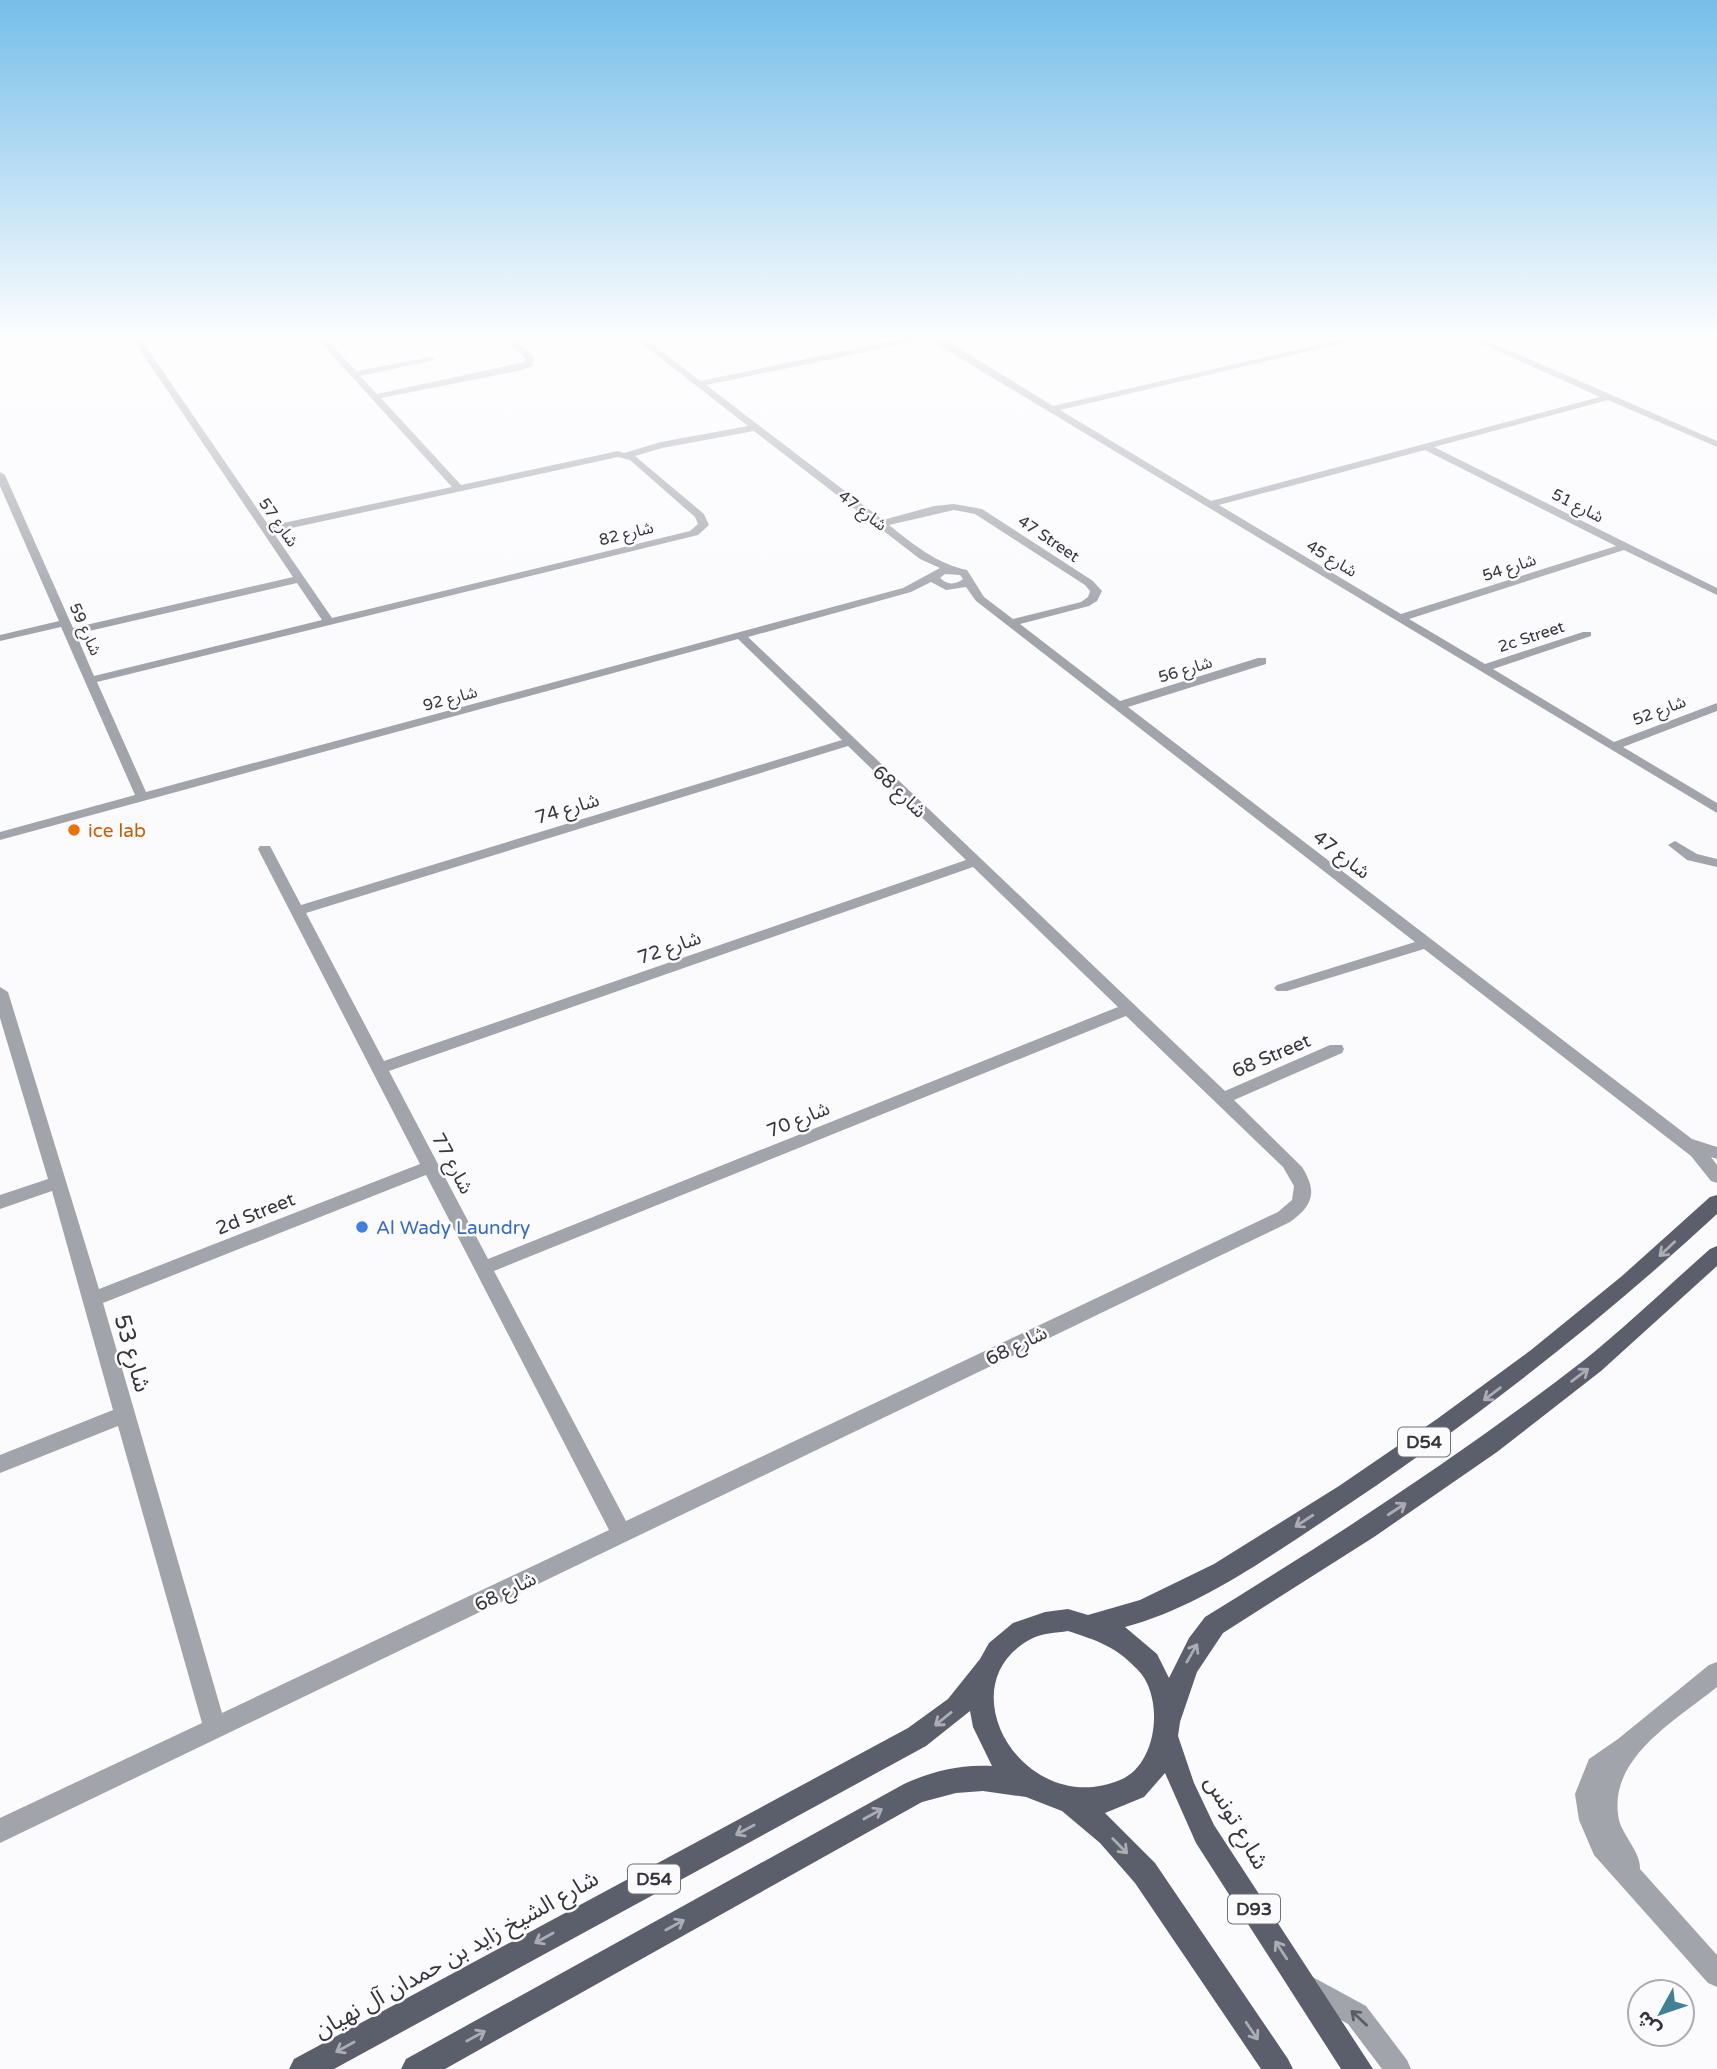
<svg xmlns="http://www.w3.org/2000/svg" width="1717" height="2069" font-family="'Varela Round','Noto Sans Arabic',sans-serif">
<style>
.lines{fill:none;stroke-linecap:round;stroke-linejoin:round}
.minor{fill:#a2a4ac;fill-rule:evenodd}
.major{fill:#5b5e6b;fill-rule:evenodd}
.oneway{stroke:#abacb4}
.oneway2{stroke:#5c5c63}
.food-dot{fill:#e8710a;stroke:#fbfafd;stroke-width:2.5}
.shop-dot{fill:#3f7fe0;stroke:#fbfafd;stroke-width:2.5}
.labels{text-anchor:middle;stroke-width:5;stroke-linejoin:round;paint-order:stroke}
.far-street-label{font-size:16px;fill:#37353c;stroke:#fbfafd}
.shield{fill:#fbfafd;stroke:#727076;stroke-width:2}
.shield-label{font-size:18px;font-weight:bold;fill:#37353c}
.street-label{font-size:19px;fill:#37353c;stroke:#fbfafd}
.food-label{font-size:19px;fill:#c56008;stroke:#fbfafd;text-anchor:start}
.shop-label{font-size:19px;fill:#366cbe;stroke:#fbfafd;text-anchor:start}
.near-street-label{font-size:23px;fill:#37353c;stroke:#fbfafd}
</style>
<rect width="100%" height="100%" fill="#fbfafd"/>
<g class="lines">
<!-- minor -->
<path class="minor" d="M130,335h8l131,191 183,-39 -138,-152h9l33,36 75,-14 4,3 -75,16 17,18 148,-32 1,-3 -25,-24h9l24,22 -2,9 -10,4 -141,28 80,87 157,-34 6,2 37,-11 87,-16 -117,-91h10l59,46 221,-46h17l115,71 308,-71h16l-317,75 151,91 389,-104 -138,-62h12l243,106v6l-109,-47 -174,47 283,141v7l-93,-45 -215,69 76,45 98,-32h8v4l-98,33 121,73 103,-39v8l-94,36 94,56v10l-789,-474 -222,46 177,135 51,-14 20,-2 28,5 111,72 9,10 -5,10 -8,5 -69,18 100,77 138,-43h8v6l-138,43 564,432 25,8v12l-6,-2 6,8v18l-6,-2 -20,-25 -267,-207 -137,42h-10l-3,-3 3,-3 138,-43 -439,-341 -10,-14 -20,3 -15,-8 -20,10 -163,45 477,454 105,-46h12l2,4 -2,4 -108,47 68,67c15,24 12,38 -12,55l-1290,621v-25l202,-95 -84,-297 -118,47v-18l113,-45 -61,-219 -52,18v-14l48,-16 -48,-161v-31l8,5 91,297 321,-125 -162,-315 2,-3h10l31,59 541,-165 -104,-101 -738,201v-8l135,-37 -74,-168 -61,14v-6l59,-14 -59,-135v-14l5,3 68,153 220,-51zM754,431l166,128 20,9 -37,20 -757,204 -49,-110 601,-147 11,-10 -5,-11 -69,-58 27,-8zM1425,450l191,96 -215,68 -182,-109zM618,457l12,3 65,57 3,7 -8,7 -358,87 -59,-86zM954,510l21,4 110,71 5,6 -2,6 -7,5 -68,17 -29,-22 -17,-27c-30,-6 -54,-26 -78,-45zM945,574l15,1 3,4c-8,6 -16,6 -23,-1zM297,583l25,37 -228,56 -18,-42zM848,746l118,114 -582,201 -78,-148zM973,867l145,140 -630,252 -99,-188zM1126,1016l157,151 11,19 -2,14 -14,12 -652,309 -132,-250zM426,1175l183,355 -387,183 -119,-410z
M1675,841l22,13 20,5v8l-30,-7 -19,-15z
M1717,1662v25c-40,33 -111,71 -98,133 4,16 22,33 21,49l77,86v32l-9,-4 -114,-128 -15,-35 -4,-26 14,-35 29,-20 91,-74z
M1309,1975l57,31 41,54 4,9h-29l-34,-45 -48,-27 -4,-9 4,-9z"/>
<!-- major -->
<path class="major" d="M1717,1195v19c-122,113 -253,214 -392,306 -62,41 -128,88 -200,107l32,27 12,24 20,-40 16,-21c130,-80 257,-162 378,-256 44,-35 85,-75 127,-112l7,-3v20l-116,105 -104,81 -123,85 -151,96 -26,39 -17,50 -2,14 16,47 20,42 159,244h-32l-145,-226 -31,-70 -21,24 -39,16 50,50 133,196 5,10h-32l-126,-186 -35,-40 -38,-32 -36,-14 -43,-6 -27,2 -34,9 -477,267h-44l5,-10 498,-275c29,-13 56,-20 88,-18l-19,-39 -3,-16 -44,35 -592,323h-45l5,-10 614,-331 40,-29 32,-40 9,-16 24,-20 32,-11 23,-3 20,6 52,-15 74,-36 125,-78 98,-67 94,-69 91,-74 88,-79zM1068,1631c30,10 47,15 69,38 28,27 21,96 -17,111 -96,40 -176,-95 -89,-141 11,-6 25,-6 37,-8z"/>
</g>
<!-- one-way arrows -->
<defs><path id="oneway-shaft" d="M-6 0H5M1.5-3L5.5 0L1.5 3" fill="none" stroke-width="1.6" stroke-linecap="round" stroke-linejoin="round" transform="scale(1.75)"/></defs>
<g class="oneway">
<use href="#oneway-shaft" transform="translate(1667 1249) rotate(137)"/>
<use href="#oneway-shaft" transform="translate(1580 1375) rotate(-37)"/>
<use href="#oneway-shaft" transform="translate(1492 1394) rotate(143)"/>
<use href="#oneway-shaft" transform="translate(1397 1509) rotate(-33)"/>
<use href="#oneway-shaft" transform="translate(1304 1521) rotate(147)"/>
<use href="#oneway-shaft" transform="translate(1192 1653) rotate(-60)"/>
<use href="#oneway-shaft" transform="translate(943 1719) rotate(141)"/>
<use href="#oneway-shaft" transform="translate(873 1814) rotate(-29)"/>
<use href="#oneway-shaft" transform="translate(745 1830) rotate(152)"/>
<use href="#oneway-shaft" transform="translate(1120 1846) rotate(46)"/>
<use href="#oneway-shaft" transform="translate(675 1925) rotate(-29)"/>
<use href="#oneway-shaft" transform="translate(544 1938) rotate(151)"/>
<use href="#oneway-shaft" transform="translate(1281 1950) rotate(-123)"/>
<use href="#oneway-shaft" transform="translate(1252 2031) rotate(56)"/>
<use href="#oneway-shaft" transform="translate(476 2036) rotate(-29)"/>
<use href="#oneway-shaft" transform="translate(345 2047) rotate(151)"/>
</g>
<use class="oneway2" href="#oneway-shaft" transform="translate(1359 2018) rotate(-137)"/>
<!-- sky -->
<linearGradient id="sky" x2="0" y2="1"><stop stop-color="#75bee9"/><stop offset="0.54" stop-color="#fdfdfe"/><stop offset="1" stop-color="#fdfdfe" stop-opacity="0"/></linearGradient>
<rect width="1717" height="625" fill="url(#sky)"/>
<!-- markers -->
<circle class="food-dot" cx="74" cy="830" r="7"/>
<circle class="shop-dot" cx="362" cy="1227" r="7"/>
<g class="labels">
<!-- far-street labels -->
<g class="far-street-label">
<text transform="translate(1578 505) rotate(27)" y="6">شارع 51</text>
<text transform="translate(863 510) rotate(37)" y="6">شارع 47</text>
<text transform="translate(279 522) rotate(55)" y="6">شارع 57</text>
<text transform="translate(626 533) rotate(-14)" y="6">شارع 82</text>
<text transform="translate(1049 538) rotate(34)" y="6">47 Street</text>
<text transform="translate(1332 558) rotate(31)" y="6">شارع 45</text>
<text transform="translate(1509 567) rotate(-18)" y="6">شارع 54</text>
<text transform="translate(86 629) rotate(66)" y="6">شارع 59</text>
<text transform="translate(1531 636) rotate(-18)" y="6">2c Street</text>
<text transform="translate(1185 669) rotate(-17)" y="6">شارع 56</text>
<text transform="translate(450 698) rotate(-15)" y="6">شارع 92</text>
<text transform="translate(1659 710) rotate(-21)" y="6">شارع 52</text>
</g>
<!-- shield labels -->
<g class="shield">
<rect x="1398" y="1427.5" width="52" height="29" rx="5"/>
<rect x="628" y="1864.5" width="52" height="29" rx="5"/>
<rect x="1228" y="1894.5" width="52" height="29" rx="5"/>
</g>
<g class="shield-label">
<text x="1424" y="1448">D54</text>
<text x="654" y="1885">D54</text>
<text x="1254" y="1915">D93</text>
</g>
<!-- street labels -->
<g class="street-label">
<text transform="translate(900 791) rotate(44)" y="7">شارع 68</text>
<text transform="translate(567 808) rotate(-17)" y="7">شارع 74</text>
<text transform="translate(1342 854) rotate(38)" y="7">شارع 47</text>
<text transform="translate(669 947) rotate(-19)" y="7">شارع 72</text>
<text transform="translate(1271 1055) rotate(-23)" y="7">68 Street</text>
<text transform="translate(798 1119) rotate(-22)" y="7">شارع 70</text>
<text transform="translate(453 1163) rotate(62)" y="7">شارع 77</text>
<text transform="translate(255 1213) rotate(-22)" y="7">2d Street</text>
<text transform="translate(1016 1345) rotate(-26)" y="7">شارع 68</text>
<text transform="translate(505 1591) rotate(-26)" y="7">شارع 68</text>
</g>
<!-- food labels -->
<g class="food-label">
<text x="88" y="837">ice lab</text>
</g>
<!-- shop labels -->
<g class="shop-label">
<text x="376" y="1234">Al Wady Laundry</text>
</g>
<!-- near-street labels -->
<g class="near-street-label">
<text transform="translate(133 1353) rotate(74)" y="8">شارع 53</text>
<text transform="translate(1237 1822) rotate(60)" y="8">شارع تونس</text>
<text transform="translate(456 1954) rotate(-29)" y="8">شارع الشيخ زايد بن حمدان آل نهيان</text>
</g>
</g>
<!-- north arrow -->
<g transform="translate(1661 2013) rotate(230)"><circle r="33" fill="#fbfafd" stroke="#adabb0" stroke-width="2"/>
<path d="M0-5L12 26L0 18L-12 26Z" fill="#428096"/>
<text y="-10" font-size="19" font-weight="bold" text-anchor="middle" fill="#37353c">ش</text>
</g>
</svg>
